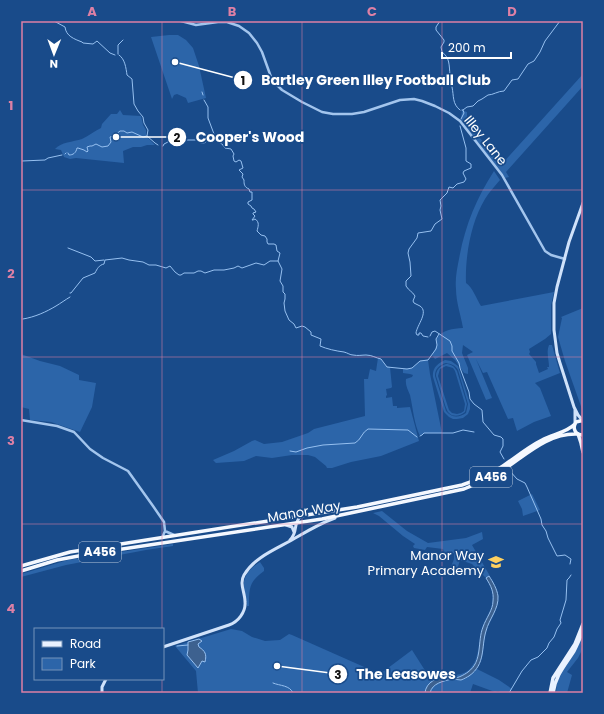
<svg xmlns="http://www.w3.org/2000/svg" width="604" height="714" font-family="Poppins,sans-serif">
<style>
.green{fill:#2c65a9;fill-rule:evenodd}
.water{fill:#3d618f;stroke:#96c0f0}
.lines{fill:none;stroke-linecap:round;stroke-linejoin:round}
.stream{stroke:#96c0f0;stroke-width:1}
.tertiary{stroke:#a3c5ed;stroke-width:2.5}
.secondary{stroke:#d0e2fa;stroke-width:3}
.primary{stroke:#eaf2ff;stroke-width:3.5}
.trunk{stroke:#f4f8ff;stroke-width:3.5}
.grid{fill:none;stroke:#dd80a5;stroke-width:1;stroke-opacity:0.55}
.labels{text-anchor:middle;stroke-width:3.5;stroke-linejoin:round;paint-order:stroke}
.shield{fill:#194b8a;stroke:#bac9dc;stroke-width:1}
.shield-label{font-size:12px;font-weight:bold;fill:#fff}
.street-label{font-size:13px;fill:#fff;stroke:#194b8a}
.poi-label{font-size:13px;fill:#fff;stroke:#194b8a;text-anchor:end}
.leader{fill:none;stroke:#fff;stroke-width:1.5}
.callout-dot{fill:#fff;stroke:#194b8a;stroke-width:1.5}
.mark-label{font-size:12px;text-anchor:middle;font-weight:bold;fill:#111}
.callout-label{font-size:14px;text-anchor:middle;font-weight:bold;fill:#fff;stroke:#194b8a;stroke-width:3.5;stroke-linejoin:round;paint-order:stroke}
.neatline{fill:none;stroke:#dd80a5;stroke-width:1.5}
.grid-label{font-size:13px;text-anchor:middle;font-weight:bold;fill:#dd80a5}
</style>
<rect width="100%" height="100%" fill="#194b8a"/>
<!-- green -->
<path class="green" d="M169,35h9l8,5 7,8 6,18 7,32 -18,5 -2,-5 -9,-4 -3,1 -2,4 -21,-62z
M583,74v12l-77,86 3,5 -4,1 -44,-57 1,-11 5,2v11l18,21 16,21z
M120,110l3,5 18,1 2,9 3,5v6l9,9h-8l-6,2h-8l-10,4 1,12 -48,-5 -6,1 -6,-2 -3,-7 -6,-1c6,-7 18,-7 27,-10 6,-3 13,-8 19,-11l1,-4 9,-10h6z
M494,171l6,9c-5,6 -11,12 -15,19 -14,23 -20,57 -19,84 7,5 10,15 15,23l73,-14 -3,13v29l-6,5 -16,10 1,3 -1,2 7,8v2l3,9 9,-4 -1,-2h2c0,-8 -3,-14 0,-22h3l8,28 -25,10 5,5 11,28 -17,6 -17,9 -4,-13 -5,1 -21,-47 -4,1 -7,-14 16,39 -6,2 -19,-45 6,-3 -10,-7 -1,8 6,15v6l-4,-1 -9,-13 -8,-7 -12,6 -3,-4 5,-10 -1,-6c7,-10 16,-10 27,-11 -2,-12 -7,-26 -7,-39 -1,-10 1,-20 3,-30 6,-33 17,-60 35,-88z
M583,308v104l-18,-51 -7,-24 4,-19 -1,-1z
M21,354l19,7 20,5 19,9v5l17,3 -4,24 -12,25 -29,-10 -21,-2 -1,-11 -8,-2z
M378,358l3,1 5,7 4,1 2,20 -1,1 -5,1 1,6 -1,1v2l6,-1 1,9h4v2l13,-1 9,34 -38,15 -30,6 -19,6h-5l-1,-2 -11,-9 -7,-2h-16l-20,3 -16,-2 -12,5 -28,2 -3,-3 21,-9 18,-10 3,-1 9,4 18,-2 26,-9 6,-4 51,-13 -1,-37h4l2,-10 6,2z
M428,360l2,14 12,59h-18l-2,2 -2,1c-6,-12 -7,-28 -10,-41 -2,-5 -5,-10 -4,-16l6,-2 1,-2 -3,-1 -7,-1v-4l9,-1 8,-7z
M445,360l6,1 7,5 12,38v5l-2,5 -5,4 -6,1h-4l-4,-2 -5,-5 -11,-35c-1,-9 5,-14 12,-17zM446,363c5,1 9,2 12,7l10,34 -2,9c-7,5 -14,5 -20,-2l-11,-35c0,-7 4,-11 11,-13z
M446,364c5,0 8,2 11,7l10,33 -2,8c-5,4 -12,6 -17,0 -3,-5 -9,-28 -12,-36 0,-6 4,-10 10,-12zM446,366l7,2 2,3 10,33 -1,7 -3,2 -4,1 -5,-1 -3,-3 -11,-34 2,-7z
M532,494l8,16 -17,6 -1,-7 -4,-8z
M382,511l25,20 21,12 38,-5 16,-6 1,7 -11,6 18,31 -4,2 -14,-14 -12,-4 -3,10 -7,-1 4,-10v-6l-9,3 -2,-7 -16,-2 -2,3 -11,-2 -1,-2 2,-2 -12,-8 -24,-20 -6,-3z
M173,544v2l-27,4 -80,15 -45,12v-3l47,-14z
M260,562l4,6v3c-15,11 -15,17 -15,35h-2c0,-6 -3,-12 -3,-18 -2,-11 7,-21 16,-26z
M231,629l11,2 10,6 13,4 15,-1 9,-6 3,1 88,39 32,-24 14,22 7,5c9,-2 20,-1 28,-3 15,-4 17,-22 19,-34l-2,14 -5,13 26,13 13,9 -4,4h-6l-4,-2 -3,1 -22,-8 -3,9h-272l-2,-22 -21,-25z
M583,636v5l-2,5 1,4 -4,8 -11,14 5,3 -5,18h-11l1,-13z"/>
<!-- water -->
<path class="water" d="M489,576c4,6 8,13 9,20 1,13 -9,23 -12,35 -5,16 0,33 -17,45 -2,1 -5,3 -8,4 -3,0 -6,-1 -9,-1 -8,2 -20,4 -22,14h-5c1,-11 12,-16 23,-16 2,0 3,1 6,1 4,0 10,-3 14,-6 15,-11 9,-30 15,-45 3,-9 10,-17 10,-26 1,-9 -2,-15 -7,-23z
M199,639l3,2 -4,3 1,3c6,4 8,7 6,15l-3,-1 -4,7 -11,-13 1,-5v-8z"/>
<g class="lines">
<!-- stream -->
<path class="stream" d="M54,21l11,6c1,9 9,12 17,15l1,1 10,1 4,-3 13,12 5,2
M440,21l-4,6v3l8,10v2l-3,5 1,5c8,6 7,13 8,23 0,4 2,8 2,12 2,9 0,17 8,23
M118,54v-9l5,-5
M119,55c6,4 7,13 8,20l5,4 2,25 4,7 5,6 1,6 4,7 -1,6
M202,92l1,3
M204,100l4,7v11l6,16 1,5
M463,110l4,-3 6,-1 5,-5 4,-2 6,-4c5,0 10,-4 16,-4l8,-11 6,-1 10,-15 6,-3 6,-9 5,-11 15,-20
M461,119l3,-6 -1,-3h-1
M163,146l1,-2 4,-2v-6h1l2,2v4l2,1 13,-3h10l5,3h3l5,-3h6l7,4 3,4 6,1 3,5 -1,2 1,5 2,1 3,-2 2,1 2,7 -4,2 4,4 -1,3 2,3c0,4 0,7 5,9l1,3h2v8l-4,2v2l3,2 1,2 2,1 2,3 -3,1v1l2,2 -3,4h1l2,-1c5,3 3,8 2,12l4,4 4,1 2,3v3l1,2h6l2,1 1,6 3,2 -2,8 4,8 -2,12 3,5v6l2,2v5l-1,4 1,8 4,9 5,4 2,4 6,-2 3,1 6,5v3l10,4 -1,7c7,3 16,5 24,6 4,1 6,3 9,3 5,1 9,0 13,0 6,0 10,3 15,4l6,8 20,2 5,-1 8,-7 8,-1 8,-11 1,-4 -1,-6 3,-5
M68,153l1,2c4,0 7,-2 8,-7h1l6,2 3,2 1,-1 -1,-4 3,-1h2l4,-2 6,3 6,-1 3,-4 -1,-5 4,-1 6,-5h4l3,2 5,-1 11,5 4,-1 8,7 3,2
M65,154l1,-1
M22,161l23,-1 3,-2 14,-3
M68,248l23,9 4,4 9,-1
M70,293h1l12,-15 12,-5c2,-4 4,-8 9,-9l1,-4 17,-2 7,2 14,2 6,3h7l10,3 4,-2 5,6 4,3h2l3,-2h10l4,-2h3l4,2 9,-3h10l10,-2 4,-2 4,2 14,-5 8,2 6,-4h8
M23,319c12,-2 23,-7 33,-13 5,-3 9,-6 14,-9
M430,336l2,-4 3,-1 15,10 2,5v5l7,12 1,5 9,24 1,7 4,5 8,6 1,12 11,13 7,2 2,2v7l-3,6 4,7
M428,337l-5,-1 -2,-3h-2v2h-2l-1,-2c1,-8 13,-21 4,-27 -2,-1 -4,-2 -6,-3l-1,-2 2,-5c-3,-5 -6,-5 -9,-10v-5l5,-5 -1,-14 -2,-9 1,-4 8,-11 1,-5 13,-2 4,-7 7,-5 -2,-9 1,-4 -1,-6 7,-7 2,-6 4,1 4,-4 7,-2 2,-3 -3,-6 1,-2 7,-3v-4l-5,-3v-13l-6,-22
M420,436l2,-1 2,-2h29l10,-3 11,2
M290,451l6,1 11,-4 16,-3 32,-2c6,-3 7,-11 13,-14l40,1 9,7
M509,470l8,9 8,4 2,4 14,32 1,6 4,6 2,7 9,18 8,-1 6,4 -1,5
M177,646l11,-1
M273,683c7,3 17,2 20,10
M509,693l13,-22 9,-11 7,-3 9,-9 2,-5 5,-6 3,-8 4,-6 -1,-3 6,-20 1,-20 2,-2 2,-3"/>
<!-- tertiary -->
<path class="tertiary" d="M181,21l15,4 22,-3h9l12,4 10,7 8,10 5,9 9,25 5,7 6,6 20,12 20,10 11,2h19l12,-2 36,-12 14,-1 8,2 13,5 14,7 11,8 42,54 43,76 6,4 14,4
M21,420l36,6 17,6 16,17 13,9 25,13 25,35 11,16 1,9 -3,7
M165,531l9,4"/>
<!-- secondary -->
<path class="secondary" d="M575,409v15
M583,421l-5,-6 -4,-8 -14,-44 -3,-10 -3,-23v-27l3,-16 12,-45 14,-39
M286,525l6,2 2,5
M290,540c9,-9 2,-16 11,-24
M163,647l66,-22c9,-3 17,-13 16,-23 0,-10 -6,-18 -1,-27 11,-19 35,-27 53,-38 12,-7 24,-14 38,-19
M102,693v-6l4,-8"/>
<!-- primary -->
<path class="primary" d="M578,434l3,9 2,9
M550,693l3,-15 22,-34 8,-20
M553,693c2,-17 12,-28 21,-42 3,-6 6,-13 9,-20"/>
<!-- trunk -->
<path class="trunk" d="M583,421h-3l-4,1c-4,6 -1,13 7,13
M21,566l49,-14 287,-45 105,-22c15,-5 28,-10 41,-19 13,-9 25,-19 39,-26 11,-6 24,-7 33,-16
M21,571l36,-11 32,-6 233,-35 142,-30c15,-6 29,-12 42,-21 22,-15 43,-35 71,-34"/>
</g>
<!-- grid -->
<path class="grid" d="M162,21v608M302,21v672M442,21v672M21,190h562M21,357h562M21,524h562M162,679v14"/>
<!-- icons -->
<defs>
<g id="school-bare" transform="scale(1.2)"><path d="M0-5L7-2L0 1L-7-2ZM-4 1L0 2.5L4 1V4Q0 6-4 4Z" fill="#ffd160" stroke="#194b8a" stroke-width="2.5" paint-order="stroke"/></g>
</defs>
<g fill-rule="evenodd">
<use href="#school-bare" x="496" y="562"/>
</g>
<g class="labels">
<!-- shield labels -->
<g class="shield">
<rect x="470" y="467" width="42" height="20" rx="3"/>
<rect x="79" y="542" width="42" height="20" rx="3"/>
</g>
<g class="shield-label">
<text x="491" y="481">A456</text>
<text x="100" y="556">A456</text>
</g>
<!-- street labels -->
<g class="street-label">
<text transform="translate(486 140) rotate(51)" y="5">Illey Lane</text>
<text transform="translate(304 511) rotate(-10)" y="5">Manor Way</text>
</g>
<!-- poi labels -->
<g class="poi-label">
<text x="484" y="560">Manor Way<tspan x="484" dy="15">Primary Academy</tspan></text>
</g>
</g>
<!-- callouts -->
<path class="leader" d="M175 62L243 80M116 137L177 137M277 666L338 674"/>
<g class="callout-dot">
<circle cx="175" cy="62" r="4"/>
<circle cx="116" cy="137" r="4"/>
<circle cx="277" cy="666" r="4"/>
<circle cx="243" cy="80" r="10"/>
<circle cx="177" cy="137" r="10"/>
<circle cx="338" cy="674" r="10"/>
</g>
<g class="mark-label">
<text x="243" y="85">1</text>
<text x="177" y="142">2</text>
<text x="338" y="679">3</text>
</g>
<g class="callout-label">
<text x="376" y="85">Bartley Green Illey Football Club</text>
<text x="250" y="142">Cooper's Wood</text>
<text x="406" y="679">The Leasowes</text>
</g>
<!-- border -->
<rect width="604" height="714" fill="none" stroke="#194b8a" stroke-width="44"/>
<!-- legend -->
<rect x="34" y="628" width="130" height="52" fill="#194b8a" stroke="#7593b9"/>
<rect x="42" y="641" width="20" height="6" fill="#eaf2ff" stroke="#7593b9"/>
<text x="70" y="648" font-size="12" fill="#ffffff">Road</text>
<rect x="42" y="658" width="20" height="12" fill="#2c65a9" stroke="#7593b9"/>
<text x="70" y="668" font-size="12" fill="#ffffff">Park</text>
<!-- north arrow -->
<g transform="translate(54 54) rotate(181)" stroke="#194b8a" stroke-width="3" paint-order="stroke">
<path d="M0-3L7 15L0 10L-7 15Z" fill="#ffffff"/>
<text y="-6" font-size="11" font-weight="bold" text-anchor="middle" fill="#ffffff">N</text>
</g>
<!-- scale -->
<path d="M442 52v6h69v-6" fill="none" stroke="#ffffff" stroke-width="2"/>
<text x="448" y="52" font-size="12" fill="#ffffff" stroke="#194b8a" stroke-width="3" paint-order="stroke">200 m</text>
<rect x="22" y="22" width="560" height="670" class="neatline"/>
<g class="grid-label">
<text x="92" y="16">A</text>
<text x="232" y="16">B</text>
<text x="372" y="16">C</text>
<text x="512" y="16">D</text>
<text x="11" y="110">1</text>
<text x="11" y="278">2</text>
<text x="11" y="445">3</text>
<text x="11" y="613">4</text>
</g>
</svg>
